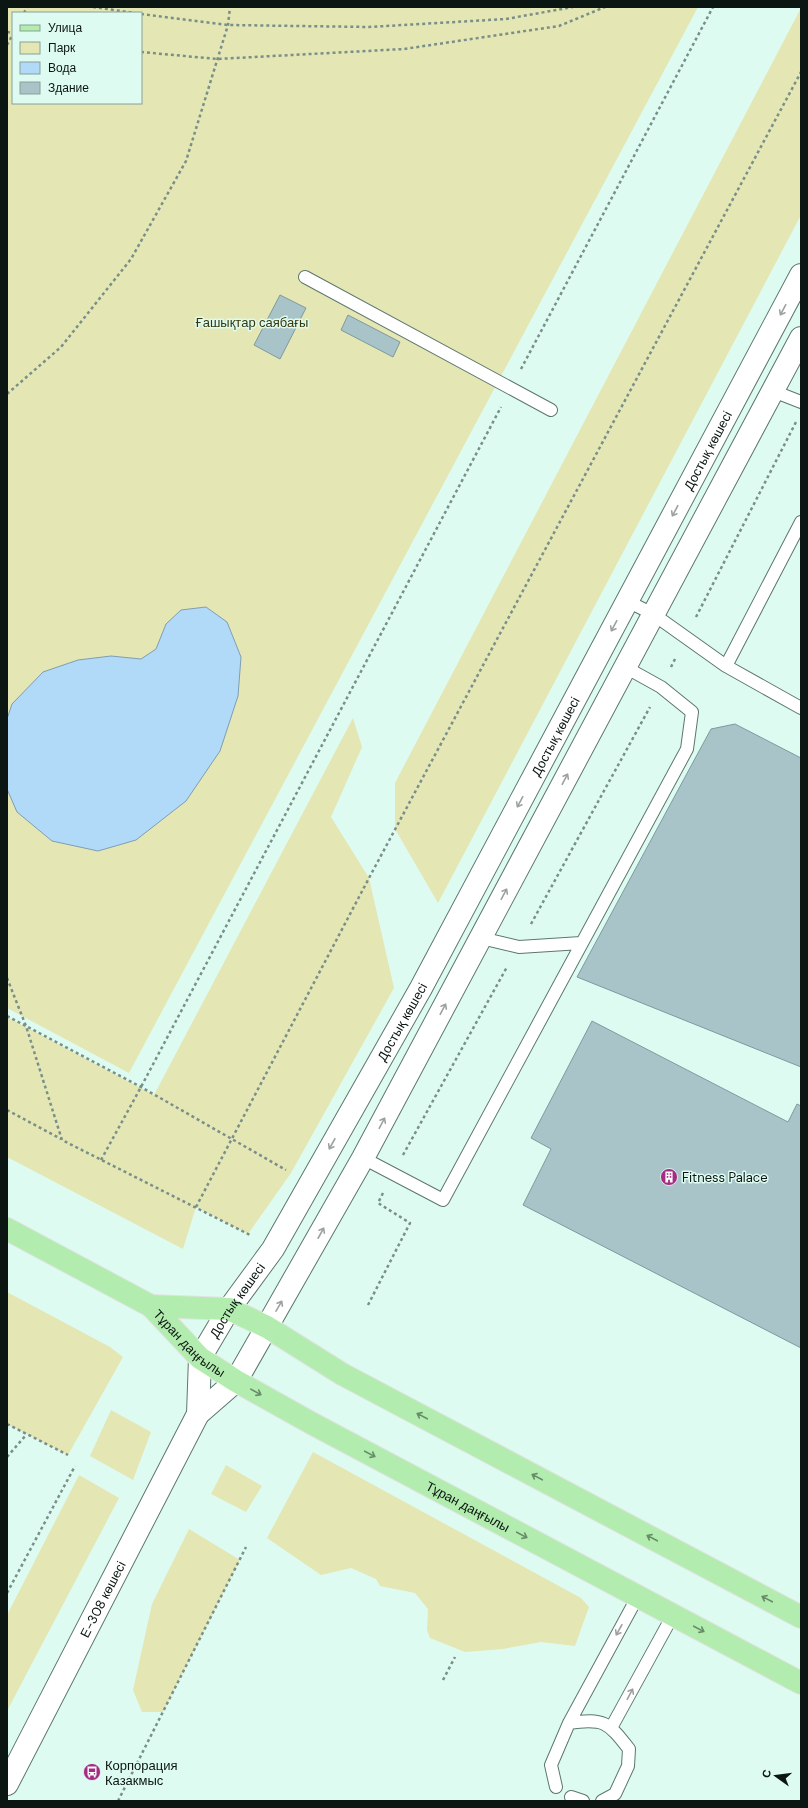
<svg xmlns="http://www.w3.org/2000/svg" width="808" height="1808" font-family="'DM Sans',sans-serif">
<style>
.green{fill:#e4e6b4;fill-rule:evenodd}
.water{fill:#b1d9f8;stroke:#7f9eb3}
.building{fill:#a8c4c9;stroke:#7e9a9e}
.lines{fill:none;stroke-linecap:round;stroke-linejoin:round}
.service-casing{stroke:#5d776f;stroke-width:14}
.tertiary-casing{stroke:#5d776f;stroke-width:24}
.primary-casing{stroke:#e2e3e3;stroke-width:24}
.path{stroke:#7b8f89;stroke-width:2.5;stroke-dasharray:3 3;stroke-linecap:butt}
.service{stroke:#fff;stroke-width:12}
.tertiary{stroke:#fff;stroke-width:22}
.primary{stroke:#b2edaf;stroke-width:22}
.oneway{stroke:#9da1a0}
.oneway2{stroke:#678c68}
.labels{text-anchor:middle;stroke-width:3;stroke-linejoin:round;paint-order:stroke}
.park-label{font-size:13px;fill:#373709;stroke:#defbf2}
.street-label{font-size:13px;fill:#0b1512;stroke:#defbf2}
.poi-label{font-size:13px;fill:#0b1512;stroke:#defbf2;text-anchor:start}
</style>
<rect width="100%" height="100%" fill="#defbf2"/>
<!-- green -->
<path class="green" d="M7,7h691l-569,1066 -122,-65zM13,13h128v90h-128z
M801,8v207l-363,688 -43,-74v-46z
M353,718l9,29 -31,70 38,61 25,110 -103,185 -43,61 -52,-27 -13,42 -176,-92v-140l147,78z
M7,1292l103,55 13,10 -55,98 -61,-31z
M111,1410l40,22 -18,48 -43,-24z
M313,1452l268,146 8,9 -14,39 -34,-4 -38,7 -38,3 -35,-14 -3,-8 1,-21 -13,-16 -35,-7 -4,-7 -25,-11 -30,7 -54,-37z
M226,1465l36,21 -16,26 -35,-18z
M79,1475l40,23 -112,213v-96z
M189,1529l51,31 -77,152h-21l-9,-22 19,-86z"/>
<!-- water -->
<path class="water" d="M206,607l21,15 14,35 -3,39 -18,55 -34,50 -50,39 -38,11 -46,-10 -35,-29 -10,-23v-70l5,-15 31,-32 35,-12 33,-4 30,3 15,-10 10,-25 15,-14z"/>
<!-- building -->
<path class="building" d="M280,295l26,13 -26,51 -26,-14z
M348,315l52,27 -7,15 -52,-27z
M735,724l66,34v309l-224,-90 134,-248z
M592,1021l196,101 9,-18 4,2v242l-278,-143 28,-56 -20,-11z"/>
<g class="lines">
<!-- service casing -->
<g class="service-casing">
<path id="service" d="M305,277l246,133
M773,391l28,11
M627,601l26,13 73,52 75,42
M726,666l75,-144
M481,938l38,9 62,-4
M363,1158l80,42 244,-451 5,-37 -31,-25 -36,-20
M569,1723l69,-127
M611,1728l62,-113
M556,1787l-5,-22 18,-42c35,-5 39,-1 60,26l-1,17 -13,28 -13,7
M571,1797l12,4"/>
</g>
<!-- tertiary casing -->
<g class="tertiary-casing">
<g id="tertiary">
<path d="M198,1414l38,-33 127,-223 438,-820"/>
<path id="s1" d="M7,1784l191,-370 2,-56 29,-49 44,-60 148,-261 380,-713"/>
</g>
</g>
<!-- primary casing -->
<g class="primary-casing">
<g id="primary">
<path id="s2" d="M7,1229l144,77 49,52 36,23 77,43 488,259"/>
<path d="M151,1306l78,3 38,18 75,47 459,243"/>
</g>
</g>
<!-- path -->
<path class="path" d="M93,7l42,6
M24,13l3,-6
M141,14l87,11 141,2 137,-8 67,-12
M7,32l6,1
M7,45l6,-11
M141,52l76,7 187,-10 155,-23 46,-19
M521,369l192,-362
M7,394l54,-47 70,-88 55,-98 42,-136 2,-18
M696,617l100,-195
M671,667l5,-10
M531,924l119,-217
M7,978l19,48 115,61 145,83
M7,1016l19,10 36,114 188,95
M7,1110l54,29
M403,1155l104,-188
M101,1160l40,-73 360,-680
M196,1207l173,-329 432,-806
M368,1305l42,-82 -32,-20 5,-10
M7,1424l61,31
M7,1457l19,-22
M7,1593l68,-127
M443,1680l12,-23
M118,1801l128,-254"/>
<!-- service -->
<use href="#service" class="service"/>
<!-- tertiary -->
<use href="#tertiary" class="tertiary"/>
<!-- primary -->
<use href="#primary" class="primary"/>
</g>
<!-- one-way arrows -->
<defs><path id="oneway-shaft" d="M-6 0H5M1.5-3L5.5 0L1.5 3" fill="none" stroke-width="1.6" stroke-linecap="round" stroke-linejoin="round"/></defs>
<g class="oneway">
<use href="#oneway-shaft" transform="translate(783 310) rotate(118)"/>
<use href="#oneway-shaft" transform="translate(675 511) rotate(118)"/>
<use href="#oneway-shaft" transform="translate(614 626) rotate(118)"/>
<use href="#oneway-shaft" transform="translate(565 779) rotate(-62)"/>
<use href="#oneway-shaft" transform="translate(520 802) rotate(118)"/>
<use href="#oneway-shaft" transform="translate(504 894) rotate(-62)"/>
<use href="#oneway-shaft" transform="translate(443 1009) rotate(-62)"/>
<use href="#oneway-shaft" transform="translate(382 1123) rotate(-62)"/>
<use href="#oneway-shaft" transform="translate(332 1144) rotate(119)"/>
<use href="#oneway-shaft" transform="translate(321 1233) rotate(-61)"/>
<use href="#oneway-shaft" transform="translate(279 1306) rotate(-60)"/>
<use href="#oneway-shaft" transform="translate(619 1630) rotate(119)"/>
<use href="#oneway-shaft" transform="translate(630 1694) rotate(-62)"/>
</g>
<g class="oneway2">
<use href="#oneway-shaft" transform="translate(256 1392) rotate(29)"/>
<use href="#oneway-shaft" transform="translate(422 1416) rotate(-152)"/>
<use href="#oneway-shaft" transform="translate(370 1454) rotate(28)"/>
<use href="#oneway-shaft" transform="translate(537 1477) rotate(-152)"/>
<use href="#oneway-shaft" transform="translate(522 1535) rotate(28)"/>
<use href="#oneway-shaft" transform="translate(652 1538) rotate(-152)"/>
<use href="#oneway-shaft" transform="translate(767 1599) rotate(-152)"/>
<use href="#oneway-shaft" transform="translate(699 1629) rotate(28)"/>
</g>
<!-- icons -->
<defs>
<g id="building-disc" transform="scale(0.9)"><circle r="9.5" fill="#a42c82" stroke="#defbf2"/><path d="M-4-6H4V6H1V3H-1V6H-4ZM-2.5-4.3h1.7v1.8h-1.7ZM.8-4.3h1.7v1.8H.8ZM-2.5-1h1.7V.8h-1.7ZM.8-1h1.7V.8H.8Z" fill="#fff"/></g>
<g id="bus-disc" transform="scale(0.9)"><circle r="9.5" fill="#a42c82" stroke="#defbf2"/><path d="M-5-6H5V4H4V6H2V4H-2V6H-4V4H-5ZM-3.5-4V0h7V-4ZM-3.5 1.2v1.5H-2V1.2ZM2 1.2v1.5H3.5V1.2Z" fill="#fff"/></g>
</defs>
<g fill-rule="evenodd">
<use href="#building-disc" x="669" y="1177"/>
<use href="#bus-disc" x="92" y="1772"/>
</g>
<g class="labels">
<!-- park labels -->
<g class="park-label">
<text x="252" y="327">Ғашықтар саябағы</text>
</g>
<!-- street labels -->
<g class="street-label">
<text dy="5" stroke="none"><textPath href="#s1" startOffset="1513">Достық көшесі</textPath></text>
<text dy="5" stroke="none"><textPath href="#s1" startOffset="1189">Достық көшесі</textPath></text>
<text dy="5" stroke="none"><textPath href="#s1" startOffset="865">Достық көшесі</textPath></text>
<text dy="5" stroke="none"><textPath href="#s1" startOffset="541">Достық көшесі</textPath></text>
<text dy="5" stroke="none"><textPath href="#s2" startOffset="217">Тұран даңғылы</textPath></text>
<text dy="5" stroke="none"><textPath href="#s2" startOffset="541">Тұран даңғылы</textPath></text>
<text dy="5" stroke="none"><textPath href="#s1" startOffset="208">Е-308 көшесі</textPath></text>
</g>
<!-- poi labels -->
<g class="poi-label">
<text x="682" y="1182">Fitness Palace</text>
<text x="105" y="1770">Корпорация<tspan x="105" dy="15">Казакмыс</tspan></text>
</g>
</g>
<!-- border -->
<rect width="808" height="1808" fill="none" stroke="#0b1512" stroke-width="16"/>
<!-- legend -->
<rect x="12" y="12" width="130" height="92" fill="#defbf2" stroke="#8a9f98"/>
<rect x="20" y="25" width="20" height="6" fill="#b2edaf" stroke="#8a9f98"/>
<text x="48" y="32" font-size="12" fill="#0b1512">Улица</text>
<rect x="20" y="42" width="20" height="12" fill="#e4e6b4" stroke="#8a9f98"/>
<text x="48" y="52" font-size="12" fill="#0b1512">Парк</text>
<rect x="20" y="62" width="20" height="12" fill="#b1d9f8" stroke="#8a9f98"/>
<text x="48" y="72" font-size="12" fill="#0b1512">Вода</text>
<rect x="20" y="82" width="20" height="12" fill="#a8c4c9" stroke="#8a9f98"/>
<text x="48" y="92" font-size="12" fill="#0b1512">Здание</text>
<!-- north arrow -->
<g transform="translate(776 1776) rotate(284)" stroke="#defbf2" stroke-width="3" paint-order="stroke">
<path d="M0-3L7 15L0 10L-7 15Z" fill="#0b1512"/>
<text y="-6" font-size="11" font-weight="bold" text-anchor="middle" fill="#0b1512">С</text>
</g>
</svg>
